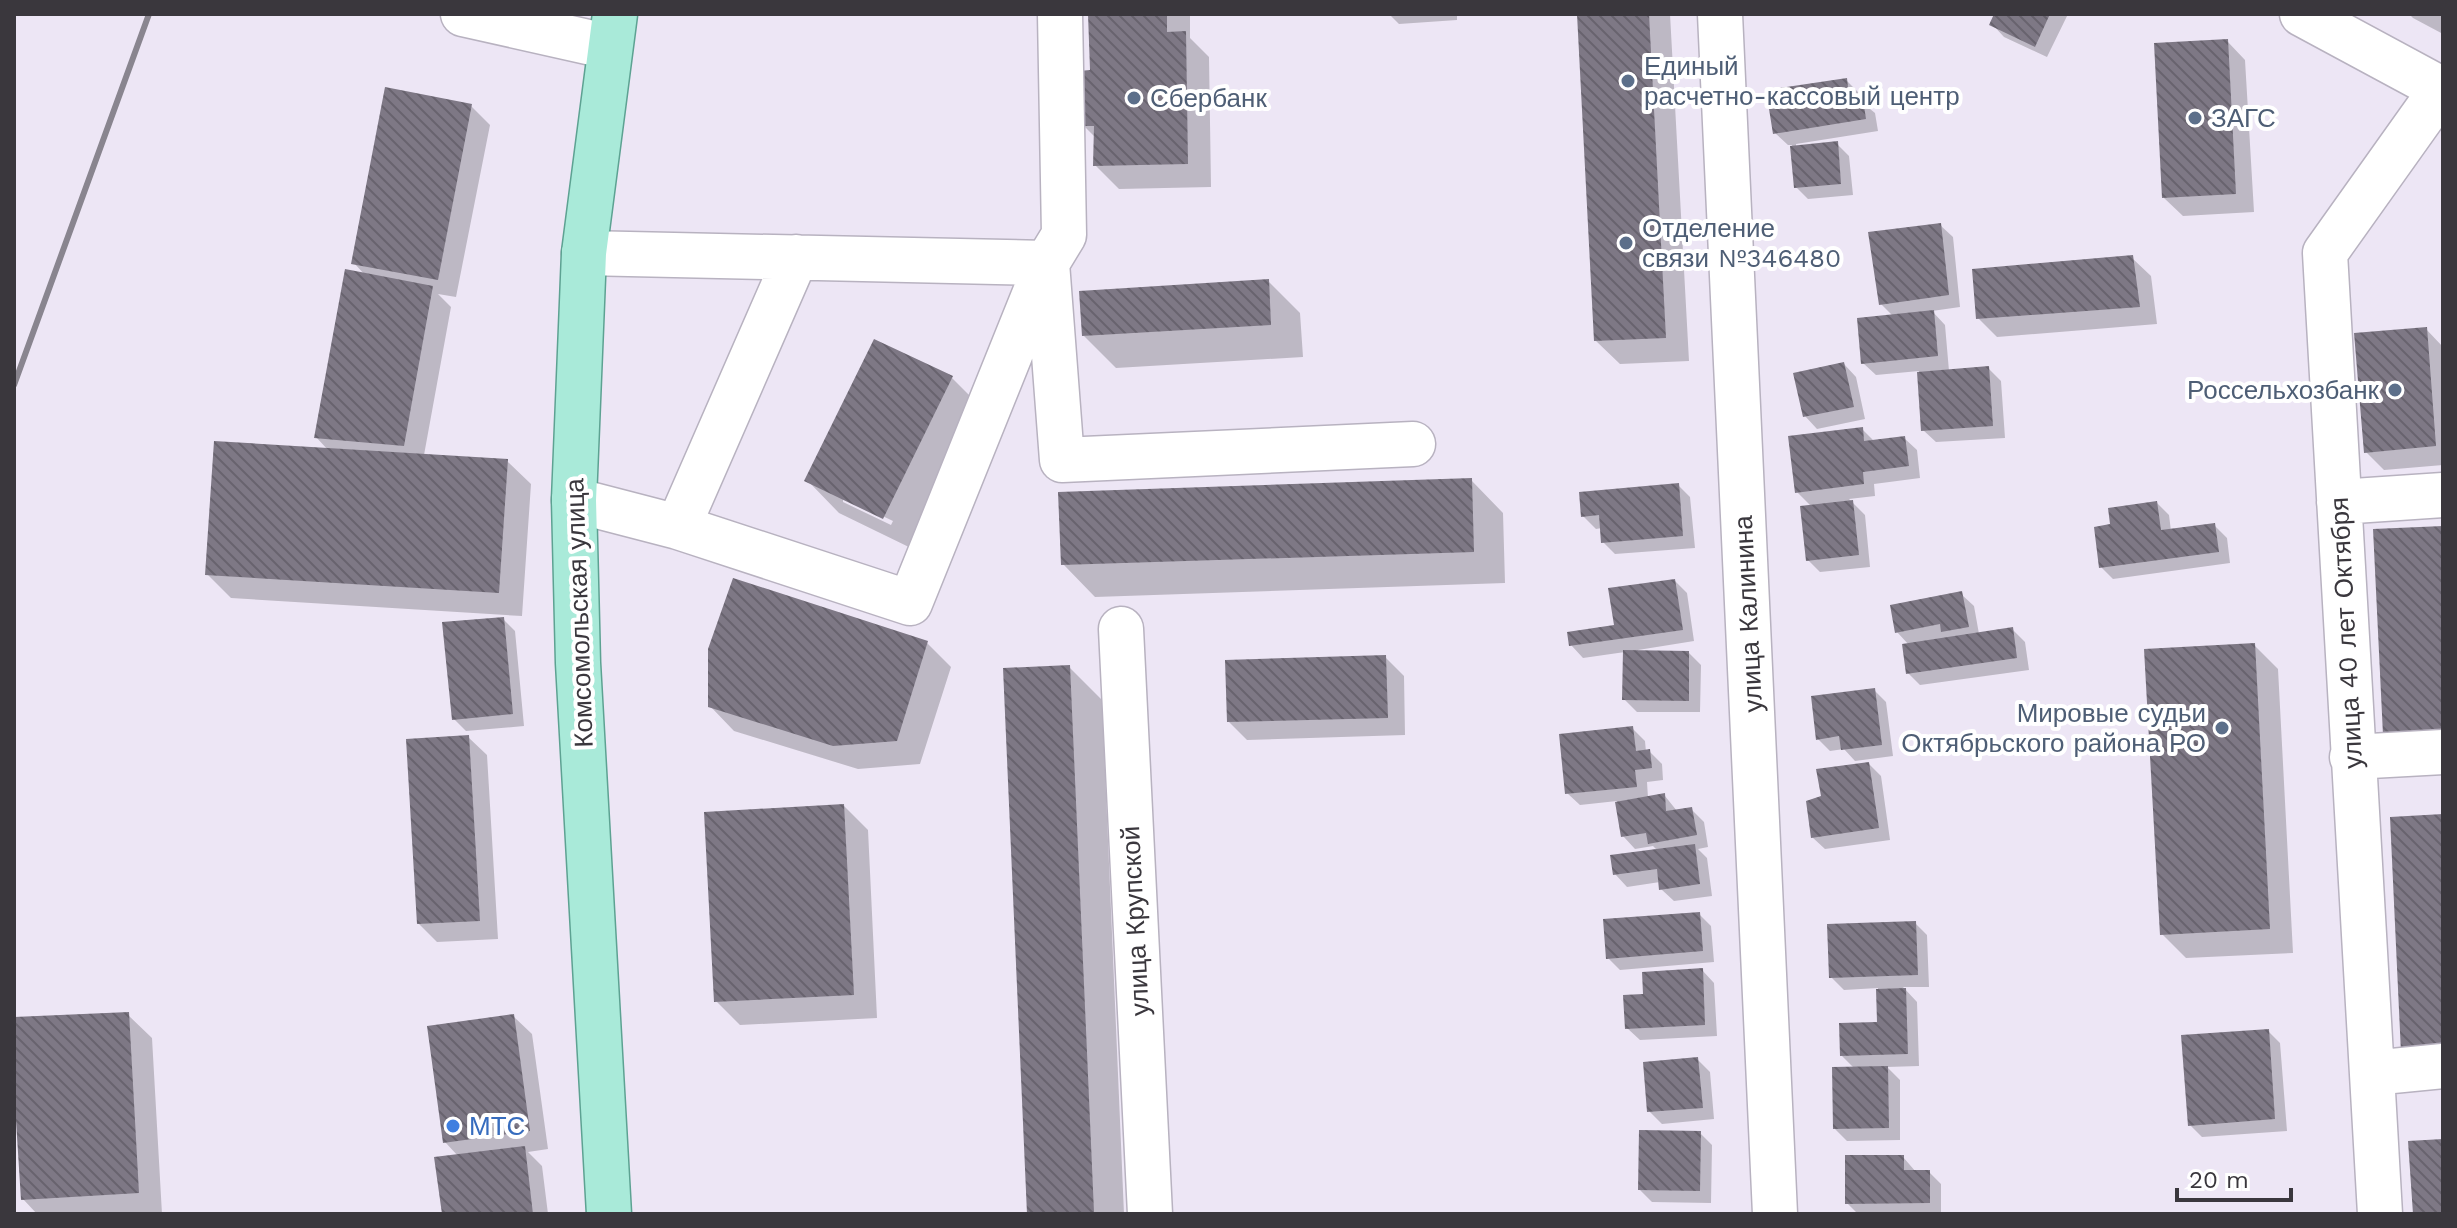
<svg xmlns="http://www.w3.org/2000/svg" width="2457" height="1228" font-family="'Work Sans',sans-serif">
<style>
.shadow{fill:#0003;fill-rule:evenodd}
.building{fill:url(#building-back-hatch)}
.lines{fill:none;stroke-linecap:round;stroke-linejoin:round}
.minor-casing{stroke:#b8b2c0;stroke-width:47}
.major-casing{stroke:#5da292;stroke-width:47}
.minor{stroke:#fff;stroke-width:44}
.major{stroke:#a9ead9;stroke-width:44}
.rail{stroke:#89858f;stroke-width:6}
.service-dot{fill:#5c6f8a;stroke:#fff;stroke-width:3}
.shop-dot{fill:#3f7fe0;stroke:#fff;stroke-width:3}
.labels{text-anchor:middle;stroke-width:8;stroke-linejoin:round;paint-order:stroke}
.service-label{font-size:26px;fill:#4e5e75;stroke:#fff;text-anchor:start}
.street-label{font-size:26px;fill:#3a373d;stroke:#fff}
.shop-label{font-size:26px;fill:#366cbe;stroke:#fff;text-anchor:start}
</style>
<defs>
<pattern id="building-back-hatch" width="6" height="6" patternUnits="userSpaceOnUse" patternTransform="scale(2)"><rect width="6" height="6" fill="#7e7885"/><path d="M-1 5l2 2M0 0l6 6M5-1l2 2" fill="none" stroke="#68636e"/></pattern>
</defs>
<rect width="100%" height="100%" fill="#ede6f5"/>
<!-- shadow -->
<path class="shadow" d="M1090,14h100v24l19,19 2,130 -92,2 -24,-24 1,-27 -13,-13 9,-54z
M1389,14h68v6l-58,4z
M1579,14h91l19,347 -69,3 -24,-23z
M1997,14h71l-21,43 -43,-20 -12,-13z
M2409,14h34v20l-30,-16z
M2227,41l18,19 9,152 -71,4 -19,-18z
M1846,80l12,12 1,8 16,13 3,18 -82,13v4l41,-4 12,12 4,39 -45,4 -12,-12 -4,-42h-4l-13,-12z
M471,106l19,19 -34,172 -18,-3 13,13 -27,148 83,6 24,23 -9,132 -291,-18 -24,-24 121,-124 -12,-13 49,-162 -11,-12z
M1940,225l13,12 7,70 -28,4 13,14 4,46 39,-3 13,13 4,57 -69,4 -13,-12 -4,-59 -43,4 -13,-12 30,-47 -12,-12z
M2132,258l19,18 6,48 -160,13 -19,-19z
M1268,281l32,32 3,44 -187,11 -32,-32z
M2426,329l17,18v118l-59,5 -18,-18z
M1844,364l12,13 9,42 -48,10 -12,-13z
M952,378l32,32 -69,140 -76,-37 -32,-33zM843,497l50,24 -2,4 -48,-23z
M1862,429l12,12 30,-3 13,12 3,28 -46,6 1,12 -26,3 16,16 5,52 -50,5 -12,-12 3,-54 -14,-14z
M1471,480l32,33 2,70 -410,14 -32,-33z
M1678,485l12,12 5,51 -80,6 -12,-12 -1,-14 -6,1 -13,-13z
M2157,503l12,12 2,16 43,-6 13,13 3,25 -117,16 -12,-12 11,-41z
M1675,581l12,12 7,48 -56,9v2l51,1 12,12 -1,47h-63l-13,-13 1,-47 -42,6 -12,-13 45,-19z
M1961,594l13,12 5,28 33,-5 13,13 4,28 -109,15 -12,-12 1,-28 -12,-13z
M503,619l12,12 9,95 -58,5 -12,-12z
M927,643l24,24 -31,97 -62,5 -124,-38 -24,-25z
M2254,645l24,24 15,284 -107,5 -24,-24z
M1385,657l19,19 1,59 -158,5 -18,-18z
M1069,667l33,33 22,514h-95z
M1874,690l12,12 7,54 -38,5 -11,-12 -14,2 -12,-12z
M1632,728l13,13 1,11h4l12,12 1,16 -16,2 1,16 17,-2 12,15 14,-2 13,13 4,25 -10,2 9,9 5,38 -38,5 -13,-12 -1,-7 -33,5 -12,-13 43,-23 -5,-5 -18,3 -12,-13 -6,-35 -37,4 -13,-12z
M468,737l19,18 11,184 -61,3 -18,-18z
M1869,764l12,12 9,64 -65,9 -13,-12 12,-40z
M844,806l24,24 9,188 -137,7 -24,-24z
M1699,914l12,12 3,36 -94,8 -12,-12z
M1915,923l12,12 2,52h-26l14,15 2,64 -32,1 13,13v60l-53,1 -12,-12 19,-61 -12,-12 37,-32 -1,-36 -34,2 -13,-13z
M1702,970l12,13 3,53 -77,4 -13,-12 19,-32z
M128,1015l24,23 10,176h-125l-14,-15 -9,-180z
M513,1016l19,18 16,115 -20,3 14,14 6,48h-104l14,-58 -13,-14z
M2268,1031l12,12 7,88 -85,6 -12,-12z
M1697,1059l13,13 4,47 -52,5 -13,-13z
M1700,1133l12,12 -1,58 -59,-1 -12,-12z
M1903,1157l13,15h13l12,12v30h-83l-11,-11z"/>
<!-- building -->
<path class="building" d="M1088,14h79v18l19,-1 2,133 -95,2 1,-40h-13l-2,-55 11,-1z
M1577,14h72l17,324 -72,3z
M1994,14h56l-15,33 -46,-22z
M2228,39l8,155 -74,4 -8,-155z
M1847,78l2,19 14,2 3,20 -93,15 -7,-44z
M385,87l87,17 -34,176 -87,-16z
M1838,141l3,43 -47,4 -4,-42z
M1941,223l8,72 -70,10 -11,-73z
M2133,255l7,52 -164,12 -4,-50z
M345,269l88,17 -29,160 -90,-8z
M1269,279l2,46 -189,11 -3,-45z
M1934,310l4,46 -77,8 -4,-46z
M2427,327l9,119 -72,7 -10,-120z
M874,339l79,37 -70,143 -79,-38z
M1844,362l10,45 -51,10 -10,-44z
M1989,366l4,60 -72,5 -4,-59z
M1863,427l1,14 41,-5 4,30 -46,6 1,12 -69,9 -7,-57z
M214,441l294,18 -9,134 -294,-18z
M1472,478l2,74 -413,13 -3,-73z
M1679,483l4,53 -82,7 -2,-28 -18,2 -2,-25z
M1853,500l6,55 -53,6 -6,-55z
M2157,501l4,29 54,-7 4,29 -120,16 -5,-41 16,-3 -2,-16z
M2443,526v206l-60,3 -10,-206z
M733,578l195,63 -31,100 -64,5 -125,-39v-58z
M1675,579l8,51 -114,16 -2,-14 47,-7 -6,-37z
M1962,591l7,36 -28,5 -1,-8 -45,9 -5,-28z
M504,617l9,97 -61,6 -10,-98z
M2013,627l4,31 -111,16 -4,-30z
M2255,643l15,286 -110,6 -16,-286z
M1623,650l66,1v50l-67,-1z
M1386,655l2,63 -161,4 -2,-62z
M1070,665l24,547 -67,2 -24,-546z
M1875,688l7,57 -41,5 -2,-14 -23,4 -5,-44z
M1633,726l3,25 14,-2 2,19 -17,2 2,17 -72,7 -6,-60z
M469,735l11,186 -63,3 -11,-185z
M1869,762l10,66 -68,10 -5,-37 15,-5 -5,-27z
M1665,793l1,18 26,-4 5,28 -49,9 -2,-11 -25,4 -6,-35z
M844,804l10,191 -140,7 -10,-190z
M2443,814v237l-42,2 -11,-236z
M1695,844l5,40 -41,6 -2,-21 -44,6 -3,-20z
M1700,912l3,39 -97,8 -3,-40z
M1916,921l2,54 -89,3 -2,-54z
M1703,968l2,57 -80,4 -2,-34 20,-1 -1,-22z
M1906,988l2,66 -68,2 -1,-33 38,-1 -1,-33z
M129,1012l10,181 -118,7 -7,-111v-72z
M514,1014l16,117 -87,12 -16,-117z
M2269,1029l6,90 -87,7 -7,-91z
M1698,1057l5,51 -56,4 -4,-50z
M1888,1066l1,62 -56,1 -1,-62z
M1639,1130l62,1 -1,60 -62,-1z
M2443,1139v75h-30l-5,-73z
M525,1146l8,68h-91l-8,-57z
M1845,1155h59v15h26v33l-85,1z"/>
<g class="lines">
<!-- minor casing -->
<g class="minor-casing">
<path id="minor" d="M463,14l147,33
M1720,14l55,1200
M2302,14l141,76
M584,253l463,10 15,197 351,-16
M574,500l104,27 232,76 137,-340 17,-28 -4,-221
M2339,502l104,-7
M678,527l118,-270
M1121,629l29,585
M2352,757l91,-5
M2372,1073l71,-7
M2380,1214l-55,-961 116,-163"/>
</g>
<!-- major casing -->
<g class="major-casing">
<path id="major" d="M609,1214l-31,-551 -4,-163 10,-247 31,-239"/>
</g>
<!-- minor -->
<use href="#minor" class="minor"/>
<!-- major -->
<use href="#major" class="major"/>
<!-- rail -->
<path class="rail" d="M14,385l135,-371"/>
</g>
<!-- markers -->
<g class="service-dot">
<circle cx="1628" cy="81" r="8"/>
<circle cx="1134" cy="98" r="8"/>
<circle cx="2195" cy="118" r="8"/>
<circle cx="1626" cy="243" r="8"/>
<circle cx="2395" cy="390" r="8"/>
<circle cx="2222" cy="728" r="8"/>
</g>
<circle class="shop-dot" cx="453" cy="1126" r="8"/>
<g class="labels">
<!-- service labels -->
<g class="service-label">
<text x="1644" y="75">Единый<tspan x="1644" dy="30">расчетно-кассовый центр</tspan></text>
<text x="1150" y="107">Сбербанк</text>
<text x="2211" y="127">ЗАГС</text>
<text x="1642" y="237">Отделение<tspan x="1642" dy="30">связи №346480</tspan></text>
<text x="2379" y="399" text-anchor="end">Россельхозбанк</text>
<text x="2206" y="722" text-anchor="end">Мировые судьи<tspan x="2206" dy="30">Октябрьского района РО</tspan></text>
</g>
<!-- street labels -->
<g class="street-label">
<text transform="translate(579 613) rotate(-92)" y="9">Комсомольская улица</text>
<text transform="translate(1748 614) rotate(-93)" y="9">улица Калинина</text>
<text transform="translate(2346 633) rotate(-93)" y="9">улица 40 лет Октября</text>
<text transform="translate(1135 921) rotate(-93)" y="9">улица Крупской</text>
</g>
<!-- shop labels -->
<g class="shop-label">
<text x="469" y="1135">МТС</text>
</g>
</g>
<!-- border -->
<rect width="2457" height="1228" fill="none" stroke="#3a373d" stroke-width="32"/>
<!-- scale -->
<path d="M2177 1188v12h114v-12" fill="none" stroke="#3a373d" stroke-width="4"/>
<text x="2189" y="1188" font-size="24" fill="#3a373d" stroke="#ffffff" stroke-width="6" paint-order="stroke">20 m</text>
</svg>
